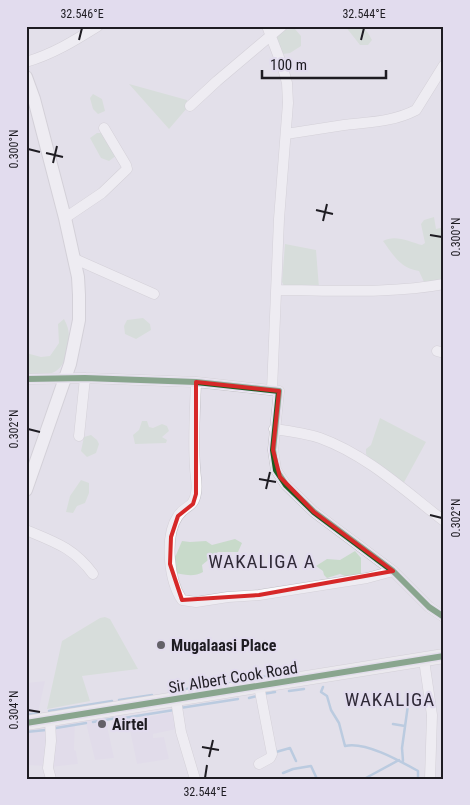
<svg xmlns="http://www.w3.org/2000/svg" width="470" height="805" font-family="'Roboto Condensed',sans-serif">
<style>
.built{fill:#ded8eb}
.green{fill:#c8daca}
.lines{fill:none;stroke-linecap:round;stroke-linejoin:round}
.stream{stroke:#89b2d4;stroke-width:2.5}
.minor-casing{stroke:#bfbdc4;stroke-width:11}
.tertiary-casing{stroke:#bfbdc4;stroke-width:14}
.secondary-casing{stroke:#bfbdc4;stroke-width:15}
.minor{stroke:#fbfafc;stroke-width:10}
.tertiary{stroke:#fbfafc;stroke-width:12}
.secondary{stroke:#f4f4f4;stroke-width:14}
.cycleway-casing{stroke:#e2dcee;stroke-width:9}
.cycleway{stroke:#1b5e20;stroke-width:6}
.marked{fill:none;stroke:#d62828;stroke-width:4;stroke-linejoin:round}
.ticks{fill:none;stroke:#1e1c22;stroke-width:2}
.poi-dot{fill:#636168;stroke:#e2dcee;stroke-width:2}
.labels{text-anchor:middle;stroke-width:4.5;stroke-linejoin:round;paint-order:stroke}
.poi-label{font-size:16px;font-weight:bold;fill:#1e1c22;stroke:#e2dcee;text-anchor:start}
.street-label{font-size:16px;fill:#1e1c22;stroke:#e2dcee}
.quarter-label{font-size:19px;letter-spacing:1px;fill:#302a38;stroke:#e2dcee}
.neatline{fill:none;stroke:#1e1c22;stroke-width:2}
.ticks-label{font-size:12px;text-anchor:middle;fill:#1e1c22}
</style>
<rect width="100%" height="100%" fill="#e3e0ea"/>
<!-- built -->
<path class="built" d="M45,681l-7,32 -12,2v-32z
M173,712l4,17 -24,5v4l11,-1 5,22 -32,5 -9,-43z
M105,716l9,42 -19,2 -10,-41z
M75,721l-1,29 2,1 2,13 -27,3 1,-40z
M49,728l-3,38 -20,-1v-34z"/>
<!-- green -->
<path class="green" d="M345,26c16,0 19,-2 27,14l-4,5h-8z
M295,29l6,7v10l-11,7 -7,1 -8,-19 7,-5z
M129,84l58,16v8l-18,21z
M93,94l9,5 3,12 -7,3 -5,-5 -3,-11z
M97,133h8l12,22 -8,6 -8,-3 -11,-20z
M434,217l2,12 8,-2v51l-7,5 -13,-1 -5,-11c-19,-3 -25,-15 -36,-30 12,-7 27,1 39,4l3,-2 -4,-19 3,-4z
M285,244l31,6 3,38 -35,-2 -2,-4z
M143,318l7,6 1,6 -15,9 -11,-5 -1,-8 3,-6z
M64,319c5,9 6,16 4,27 -4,28 -16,30 -42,30v-23l15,4 9,-1 9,-13 -1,-19z
M380,418l46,24 -24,44 -33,-28 -3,-4v-5l5,-4z
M142,421h5l2,6 4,1 9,-4 5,2 2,5 -7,6 5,3 -1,3 -31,1 -2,-9 6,-5z
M91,435l6,5 2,4 -3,9 -9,4 -6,-6 3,-14z
M81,480l8,3v10l-4,10 -8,3 -4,7 -7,-1 4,-16z
M235,539l7,4 -4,9h-20l-16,13 1,7c-10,6 -22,2 -32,0l-4,-7 9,-10 6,-14 8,1 16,-1 6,4z
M355,551l6,7v18l-9,3 -12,-5 -13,4 -3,-3 -1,-4 -7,-5 11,-7 13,1z
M105,617l5,2 28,50 -56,7 8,25 -43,8 15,-68 38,-23z"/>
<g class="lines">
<!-- stream -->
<path class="stream" d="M262,677l22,-3
M208,687l37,-6
M323,687l-2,5 6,4 4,14 8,13 6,23c20,-5 55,15 73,25v8
M289,691l15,-2
M171,692l26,-5
M263,694l12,-2
M249,698l8,-2
M119,700l33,-5
M180,708l58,-9
M49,711l63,-10
M26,715l12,-2
M124,718l50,-8
M93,722l24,-4
M393,724l12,2v1
M56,728l30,-5
M26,732l20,-2
M275,749l1,3 14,-4 6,13
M403,761l-1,-13 6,-43
M283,773l10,-4 18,-3 6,13
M364,779l35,-19"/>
<!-- minor casing -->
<g class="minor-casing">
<path id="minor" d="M267,26l16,42 4,15 1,20 -9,116 -7,171
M26,62c27,-8 48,-21 72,-36
M190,106l27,-25 65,-55
M286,134c19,-3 38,-6 58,-9 25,-3 49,-3 72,-15l28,-45
M65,218l37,-25 25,-24 -1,-4 -22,-37
M75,259l79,35
M276,290c54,0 115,4 168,-6
M437,351l7,2
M26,379l59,-1 111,4 83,9 -6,59 3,20 10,15 28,27 79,59 36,36 15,10
M196,382c-1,28 -3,57 -1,85 0,8 3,17 1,26 -2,15 -11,12 -18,23 -14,20 -9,65 4,84l14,2 32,-5 31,-2 108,-17 26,-7
M274,429c15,2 31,4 46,9 47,17 85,53 124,83
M79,436l6,-58
M26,530c29,12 48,18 67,44
M424,660l8,55 -2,64
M259,686l13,68 -2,4 -11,6
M176,700l5,32 14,47
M50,720l1,21 -3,27 3,11"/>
</g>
<!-- tertiary casing -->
<g class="tertiary-casing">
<path id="tertiary" d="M26,77l8,22 31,119 13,59 1,18v25l-9,44 -44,126"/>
</g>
<!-- secondary casing -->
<g class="secondary-casing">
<path id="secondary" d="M26,723l418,-67"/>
</g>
<!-- minor -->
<use href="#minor" class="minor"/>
<!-- tertiary -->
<use href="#tertiary" class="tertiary"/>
<!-- secondary -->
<use href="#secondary" class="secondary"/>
<!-- cycleway casing -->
<g class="cycleway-casing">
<path id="cycleway" d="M26,379l59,-1 111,4 83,9 -6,59 3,20 10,15 28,27 79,59 36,36 15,10
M26,723l418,-67"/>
</g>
<!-- cycleway -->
<use href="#cycleway" class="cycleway"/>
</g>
<!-- marked area -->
<path d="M0 0H470V805H0ZM196,382l83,9 -6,59 7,27 34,35 79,59 -134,24 -77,5 -12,-36 1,-27 7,-21 15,-12 3,-10z" fill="#e3e0ea" fill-opacity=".55" fill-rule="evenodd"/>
<path class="marked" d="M196,382l83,9 -6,59 7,27 34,35 79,59 -134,24 -77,5 -12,-36 1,-27 7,-21 15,-12 3,-10z"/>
<!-- ticks -->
<path class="ticks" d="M79,40l3,-12M361,40l3,-12M28,149l12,3M46,153l17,4M53,163l4,-17M316,210l17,4M323,221l4,-17M430,235l12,2M28,429l12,3M259,479l17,3M266,489l4,-17M430,515l12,3M28,710l12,2M202,747l17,3M209,757l4,-17M205,778l2,-13"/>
<!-- markers -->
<g class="poi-dot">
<circle cx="161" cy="645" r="5"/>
<circle cx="102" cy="724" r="5"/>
</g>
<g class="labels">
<!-- poi labels -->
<g class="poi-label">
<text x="171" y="651">Mugalaasi Place</text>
<text x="112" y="730">Airtel</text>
</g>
<!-- street labels -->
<g class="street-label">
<text transform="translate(233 677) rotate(-9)" y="6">Sir Albert Cook Road</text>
</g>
<!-- quarter labels -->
<g class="quarter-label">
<text x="262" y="568">WAKALIGA A</text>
<text x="390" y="706">WAKALIGA</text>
</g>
</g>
<!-- border -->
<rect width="470" height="805" fill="none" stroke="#e2dcee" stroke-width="55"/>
<!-- scale -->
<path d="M262 70v8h124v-8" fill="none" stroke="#1e1c22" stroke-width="2.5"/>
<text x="270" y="70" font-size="15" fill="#1e1c22" stroke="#e2dcee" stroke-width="4" paint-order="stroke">100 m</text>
<rect x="28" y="28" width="414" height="750" class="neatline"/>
<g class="ticks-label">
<text x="82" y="18">32.546°E</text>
<text x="364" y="18">32.544°E</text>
<text transform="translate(14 149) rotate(-90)" y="4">0.300°N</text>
<text transform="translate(456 237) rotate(-90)" y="4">0.300°N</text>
<text transform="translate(14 429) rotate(-90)" y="4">0.302°N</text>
<text transform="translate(456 518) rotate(-90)" y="4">0.302°N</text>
<text transform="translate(14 710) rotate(-90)" y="4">0.304°N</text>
<text x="205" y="796">32.544°E</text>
</g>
</svg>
